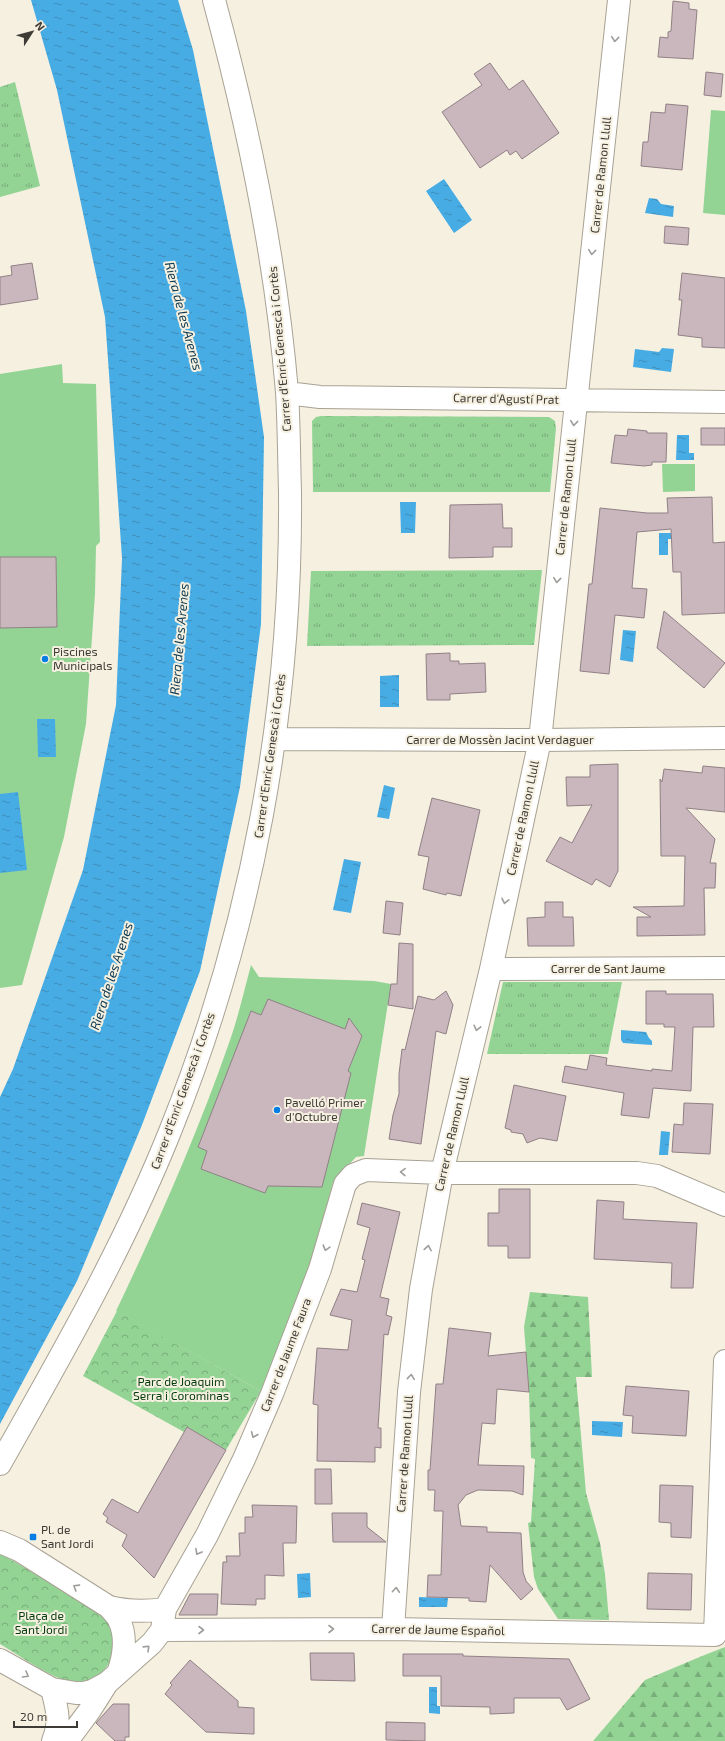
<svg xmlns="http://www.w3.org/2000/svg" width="725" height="1741" font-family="'Exo 2',sans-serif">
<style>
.grass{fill:url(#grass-tufts)}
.forest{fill:url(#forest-firs)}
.park{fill:url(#park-crowns)}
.pitch{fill:#93d495}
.water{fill:url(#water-ripples)}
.building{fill:#c9b7bd;stroke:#908085}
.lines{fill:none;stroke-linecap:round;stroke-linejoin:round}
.minor-casing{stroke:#a8a294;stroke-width:24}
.minor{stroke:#fff;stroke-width:22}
.oneway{stroke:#9e9d9a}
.poi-dot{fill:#017de4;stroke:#f6f0e1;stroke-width:1.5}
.labels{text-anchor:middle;stroke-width:4;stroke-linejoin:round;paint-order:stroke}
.street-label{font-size:12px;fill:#3e3b36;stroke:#f6f0e1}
.poi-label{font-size:12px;fill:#3e3b36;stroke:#f6f0e1;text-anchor:start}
.park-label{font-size:12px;fill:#053c0e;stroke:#f6f0e1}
.water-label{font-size:13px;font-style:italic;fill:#0a364d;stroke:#f6f0e1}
</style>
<defs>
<pattern id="grass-tufts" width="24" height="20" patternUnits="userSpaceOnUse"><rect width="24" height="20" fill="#93d495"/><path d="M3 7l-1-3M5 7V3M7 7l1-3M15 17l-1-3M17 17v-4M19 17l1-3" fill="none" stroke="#79ad7a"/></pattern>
<pattern id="forest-firs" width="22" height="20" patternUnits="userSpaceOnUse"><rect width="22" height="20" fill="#93d495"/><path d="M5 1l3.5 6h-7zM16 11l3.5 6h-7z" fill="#79ad7a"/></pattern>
<pattern id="park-crowns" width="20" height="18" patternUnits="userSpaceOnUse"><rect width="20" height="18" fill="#93d495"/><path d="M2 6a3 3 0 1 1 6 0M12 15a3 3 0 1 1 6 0" fill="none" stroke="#79ad7a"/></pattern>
<pattern id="water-ripples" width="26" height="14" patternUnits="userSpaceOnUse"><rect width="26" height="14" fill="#47ace4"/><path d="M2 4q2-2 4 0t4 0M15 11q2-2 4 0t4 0" fill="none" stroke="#3d8dba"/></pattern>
</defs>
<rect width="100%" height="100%" fill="#f6f0e1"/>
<!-- grass -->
<path class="grass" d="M15,82l25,104 -40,11v-110z
M321,416l228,1 6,4 1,7 -6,64h-237l-1,-71 4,-4z
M542,570l-8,75 -227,1 4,-75z
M503,982h119l-14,72h-121z"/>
<!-- forest -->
<path class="forest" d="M530,1292l58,5 4,80h-16l10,116 14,50 5,31 4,46 -51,-1 -20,-30 -4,-12 -6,-54 3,-1 4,-63 -4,-1 -2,-66 -5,-65z
M725,1647v94h-132l52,-61 57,-24z"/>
<!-- park -->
<path class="park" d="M117,1311l144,80 -35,59 -39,-23 -3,5 -101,-56z
M0,1553l50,30 57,36 7,9c0,21 2,33 -16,47 -5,3 -10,8 -16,8 -21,3 -63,-28 -82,-39z"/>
<!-- pitch -->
<path class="pitch" d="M711,110l14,1v104l-22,-2z
M62,364l1,19 33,1 4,158 -4,4 -1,48 -9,130 -22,113 -42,148 -22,3v-614z
M662,464h33v27l-32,1z
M251,965l8,12 115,4 17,3 -27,172 -8,1 -23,25 -24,92 -48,117 -145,-80c42,-88 81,-176 113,-268 9,-25 15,-52 22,-78z"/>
<!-- water -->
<path class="water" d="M31,0h147l15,50 53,261 18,126 -3,187 -21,163 -40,184 -58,154 -65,156 -77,143v-327l13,-28 70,-199 33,-165 6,-147 -17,-241 -48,-227z
M444,179l28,41 -18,13 -28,-42z
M649,198l8,1 4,5 13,2 -1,11 -28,-4z
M662,348l12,1 -3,23 -38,-5 2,-18 24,3z
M677,435h12v18h5v7h-18z
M400,502h16l-1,31h-14z
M659,533h12l1,6h-4v16h-9z
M623,630l13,1 -3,31 -13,-2z
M399,675v32h-19v-31z
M37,719h18l1,38h-18z
M384,785l11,3 -6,31 -12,-2z
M18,792l9,78 -27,3v-79z
M344,859l17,3 -10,51 -18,-3z
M621,1030l25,2 3,6 3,3v4l-29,-2 -2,-3z
M661,1131l9,1 -2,23h-9z
M592,1421l31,1 -1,15 -30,-2z
M310,1573l1,24 -13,1 -1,-24z
M419,1597l29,1 -1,9h-28z
M429,1687h8v19h3v8l-11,-1z"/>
<!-- building -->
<path class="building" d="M673,1l16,2v6l8,1 -4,49 -35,-2 2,-20 8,1v-6l3,-1z
M490,63l19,27 14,-10 36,53 -37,26 -6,-8 -6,4 -3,-5 -27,18 -38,-56 40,-27 -8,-11z
M706,72l17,2 -2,23 -17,-2z
M666,104l22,2 -6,64 -41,-4 2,-24h5l3,-30 14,1z
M665,226l24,2 -1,17 -24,-2z
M32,263l6,36 -38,6v-28l12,-2 -1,-9z
M682,273l43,5v70l-23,-1v-9l-24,-3 4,-35h-3z
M701,428h24v17h-24z
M628,429l19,2v2h20l-1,29h-14v3l-8,1 -33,-3 4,-28 12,1z
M712,497l1,46 12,-1v71l-43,2 -1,-43h-8l-2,-43 -34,3 -5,56 15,1 -3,29 -29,-3 -6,59 -29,-3 9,-87h3l8,-76 47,5h21l-1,-15z
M502,504l1,24h9v19h-19v10l-44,1 1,-53z
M0,557h56l1,70 -57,1z
M664,611l61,52 -21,25 -47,-40z
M450,653v8h9v3l26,-1 1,29 -36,2v6h-23l-1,-46z
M618,764v107l-8,16 -14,-8 -4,6 -46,-24 14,-24 12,6 20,-38 -25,1 -1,-29h24v-12z
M703,766l22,2v44l-39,-4 29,31 -5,24h6l-1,25h-11l1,47 -68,1v-19h14l-18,-10 51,-1 1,-50h-24l-1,-77 2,3 2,-13 38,4z
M432,798l48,12 -19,86 -14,-3 -1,2 -23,-6 6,-32 -11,-2z
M386,901l17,2 -3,32 -17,-2z
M545,902h18v15h10l1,29h-46l-1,-28 18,-1z
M399,943l14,1v65l-25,-4 3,-21h6z
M446,991l7,14 -7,29 -10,-3 -15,113 -32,-5 4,-24 6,-21v-20l3,-25 3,1 13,-54 16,4z
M646,991h20v3h47l1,33h-21l-2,64 -38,-3 -4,30 -28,-3 3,-22 -62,-11 3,-16 22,4 3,-15 17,3 -1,7 46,6v-2l20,2 3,-44h-11v-3h-18z
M268,999l77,30 4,-11 13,18 -14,35 3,2 -29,114 -54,-1 -3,7 -64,-24 6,-18 -9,-4 53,-136 10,4z
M514,1085l52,11 -9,45 -17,-3 -13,5 -4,-9 -12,-2v-2l-6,-2z
M684,1103l29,1 -3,50 -38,-2 2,-28 9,1z
M499,1189h31v69h-22v-12h-20v-33h11z
M597,1200l27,2 -1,17 74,4 -4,65h-22l1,-25 -78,-4z
M362,1203l38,9 -20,85 9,2 -3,16 6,2 -4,18 -4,-1 -6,94h3v20l-6,-1v15l-58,-1 1,-56 -5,-1 4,-56 31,2 4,-30 -22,-5 11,-26 16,3 8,-32 -3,-1 8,-31 -13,-4z
M449,1328l42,5 -3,23 38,-4 3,40 -32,-3 -2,35 -13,-1 -4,42 46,1 -1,29 -11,-4 -34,-1 -12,5 -8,10 3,21 26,1v5l34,1 2,39 3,9 7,8 -12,11 -31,-35 -4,37 -17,-1v-3l-42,-1 1,-22h13l2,-64h-9l1,-21h-7v-20h2l6,-86h7z
M626,1386l63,5 -3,45 -54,-3 1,-17 -10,-1z
M187,1427l39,23 -72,128 -32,-32 5,-11 -21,-13 2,-4 -5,-4 9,-15 26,14z
M315,1469h16l1,35h-17z
M660,1485l33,1 -2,52 -20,-1v-14l-12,-1z
M252,1505l45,1 -1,37h-13l1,33 -19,-1v24h-9v6l-35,-1 2,-42h4l-1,-6h14l-1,-23h6v-16h8z
M332,1513h35v14l19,15h-53z
M648,1573l44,1 -1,36 -44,-1z
M190,1594h28l-1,21h-38z
M310,1653h44l1,28 -44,-1z
M403,1654h60v2l106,3 21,40 -23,11 -7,-12h-46v15l-24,1v-7l-49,-1v-30h-38z
M190,1660l48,41v6l16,1v26l-48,-2 -41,-38 7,-9 -2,-2z
M113,1704h16v33h-4v4h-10l-19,-18z
M386,1722l39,1v18l-39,-1z"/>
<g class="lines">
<!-- minor casing -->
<g class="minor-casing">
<path id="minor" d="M287,393l33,4 405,5
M275,739l265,1 185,-2
M491,969l234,-1
M0,1464c62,-110 124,-217 171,-335 81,-201 121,-420 119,-637 -1,-33 -1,-67 -3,-100 -11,-133 -38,-263 -73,-392
M0,1542l19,8 90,57c3,4 8,8 10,13 8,16 5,37 -1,53
M109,1607c20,5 36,5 56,2
M393,1629l16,-237 12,-103 21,-116 49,-204 49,-229 79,-740
M162,1630l231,-1 322,6 10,-274
M0,1660l52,29 24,4h8l8,-2 15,-8 45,-40 10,-13 3,-21 42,-74 37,-76 28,-65 48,-125 25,-85 8,-9 13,-5 76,3h195l20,3 68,29
M52,1689c5,20 9,32 1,52
M67,1741l23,-31 17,-27"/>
</g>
<!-- minor -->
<use href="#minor" class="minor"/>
</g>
<!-- one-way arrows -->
<defs><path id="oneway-chevron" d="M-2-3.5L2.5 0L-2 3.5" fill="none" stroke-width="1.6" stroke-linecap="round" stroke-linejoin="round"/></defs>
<g class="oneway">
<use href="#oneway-chevron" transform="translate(615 39) rotate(96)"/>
<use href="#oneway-chevron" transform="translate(592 252) rotate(96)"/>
<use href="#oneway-chevron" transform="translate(574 423) rotate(96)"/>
<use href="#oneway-chevron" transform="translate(557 580) rotate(96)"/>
<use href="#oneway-chevron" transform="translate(505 901) rotate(102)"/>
<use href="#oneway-chevron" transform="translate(477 1028) rotate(104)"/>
<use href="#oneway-chevron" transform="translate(403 1172) rotate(-178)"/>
<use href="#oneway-chevron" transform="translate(326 1248) rotate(106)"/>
<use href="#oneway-chevron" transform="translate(428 1248) rotate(-80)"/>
<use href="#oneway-chevron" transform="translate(411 1377) rotate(-84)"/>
<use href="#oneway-chevron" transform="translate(254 1435) rotate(113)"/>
<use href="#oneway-chevron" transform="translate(198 1552) rotate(119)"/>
<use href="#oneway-chevron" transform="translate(76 1587) rotate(-148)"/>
<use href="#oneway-chevron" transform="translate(396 1590) rotate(-86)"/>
<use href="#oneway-chevron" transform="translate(331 1629)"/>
<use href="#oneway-chevron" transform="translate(201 1630)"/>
<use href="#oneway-chevron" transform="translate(147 1648) rotate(-44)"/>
<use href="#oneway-chevron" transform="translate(26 1675) rotate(30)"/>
</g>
<!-- markers -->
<g class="poi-dot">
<circle cx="45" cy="659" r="4"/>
<circle cx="277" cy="1110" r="4"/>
<rect x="29" y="1533" width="8" height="8" rx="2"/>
</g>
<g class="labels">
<!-- street labels -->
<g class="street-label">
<text transform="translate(601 175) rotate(-84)" y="4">Carrer de Ramon Llull</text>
<text transform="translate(280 349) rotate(-95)" y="4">Carrer d'Enric Genescà i Cortès</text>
<text transform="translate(506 399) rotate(1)" y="4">Carrer d'Agustí Prat</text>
<text transform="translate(566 497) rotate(-84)" y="4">Carrer de Ramon Llull</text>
<text x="500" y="744">Carrer de Mossèn Jacint Verdaguer</text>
<text transform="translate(270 756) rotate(-82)" y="4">Carrer d'Enric Genescà i Cortès</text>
<text transform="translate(523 818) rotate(-78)" y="4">Carrer de Ramon Llull</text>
<text x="608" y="973">Carrer de Sant Jaume</text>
<text transform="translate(183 1091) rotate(-70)" y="4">Carrer d'Enric Genescà i Cortès</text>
<text transform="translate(452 1134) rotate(-77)" y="4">Carrer de Ramon Llull</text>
<text transform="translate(286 1355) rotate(-69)" y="4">Carrer de Jaume Faura</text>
<text transform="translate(405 1454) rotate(-86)" y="4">Carrer de Ramon Llull</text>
<text transform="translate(438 1630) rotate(1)" y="4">Carrer de Jaume Español</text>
</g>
<!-- poi labels -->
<g class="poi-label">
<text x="53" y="656">Piscines<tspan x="53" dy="14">Municipals</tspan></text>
<text x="285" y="1107">Pavelló Primer<tspan x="285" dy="14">d'Octubre</tspan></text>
<text x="41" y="1534">Pl. de<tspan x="41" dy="14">Sant Jordi</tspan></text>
</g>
<!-- park labels -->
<g class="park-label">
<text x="181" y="1386">Parc de Joaquim<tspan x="181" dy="14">Serra i Corominas</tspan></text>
<text x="41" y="1620">Plaça de<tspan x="41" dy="14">Sant Jordi</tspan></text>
</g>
<!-- water labels -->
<g class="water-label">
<text transform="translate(184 316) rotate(75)" y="5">Riera de les Arenes</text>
<text transform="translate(179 639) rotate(-85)" y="5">Riera de les Arenes</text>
<text transform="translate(111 976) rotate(-72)" y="5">Riera de les Arenes</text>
</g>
</g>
<!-- north arrow -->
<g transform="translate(32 32) rotate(54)" stroke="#f6f0e1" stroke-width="3" paint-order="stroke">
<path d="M0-3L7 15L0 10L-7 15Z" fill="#3e3b36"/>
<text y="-6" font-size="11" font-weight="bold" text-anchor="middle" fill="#3e3b36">N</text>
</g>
<!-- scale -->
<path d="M14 1721v6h63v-6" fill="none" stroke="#3e3b36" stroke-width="2"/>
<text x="20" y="1721" font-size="12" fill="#3e3b36" stroke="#f6f0e1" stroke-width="3" paint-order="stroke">20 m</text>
</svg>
